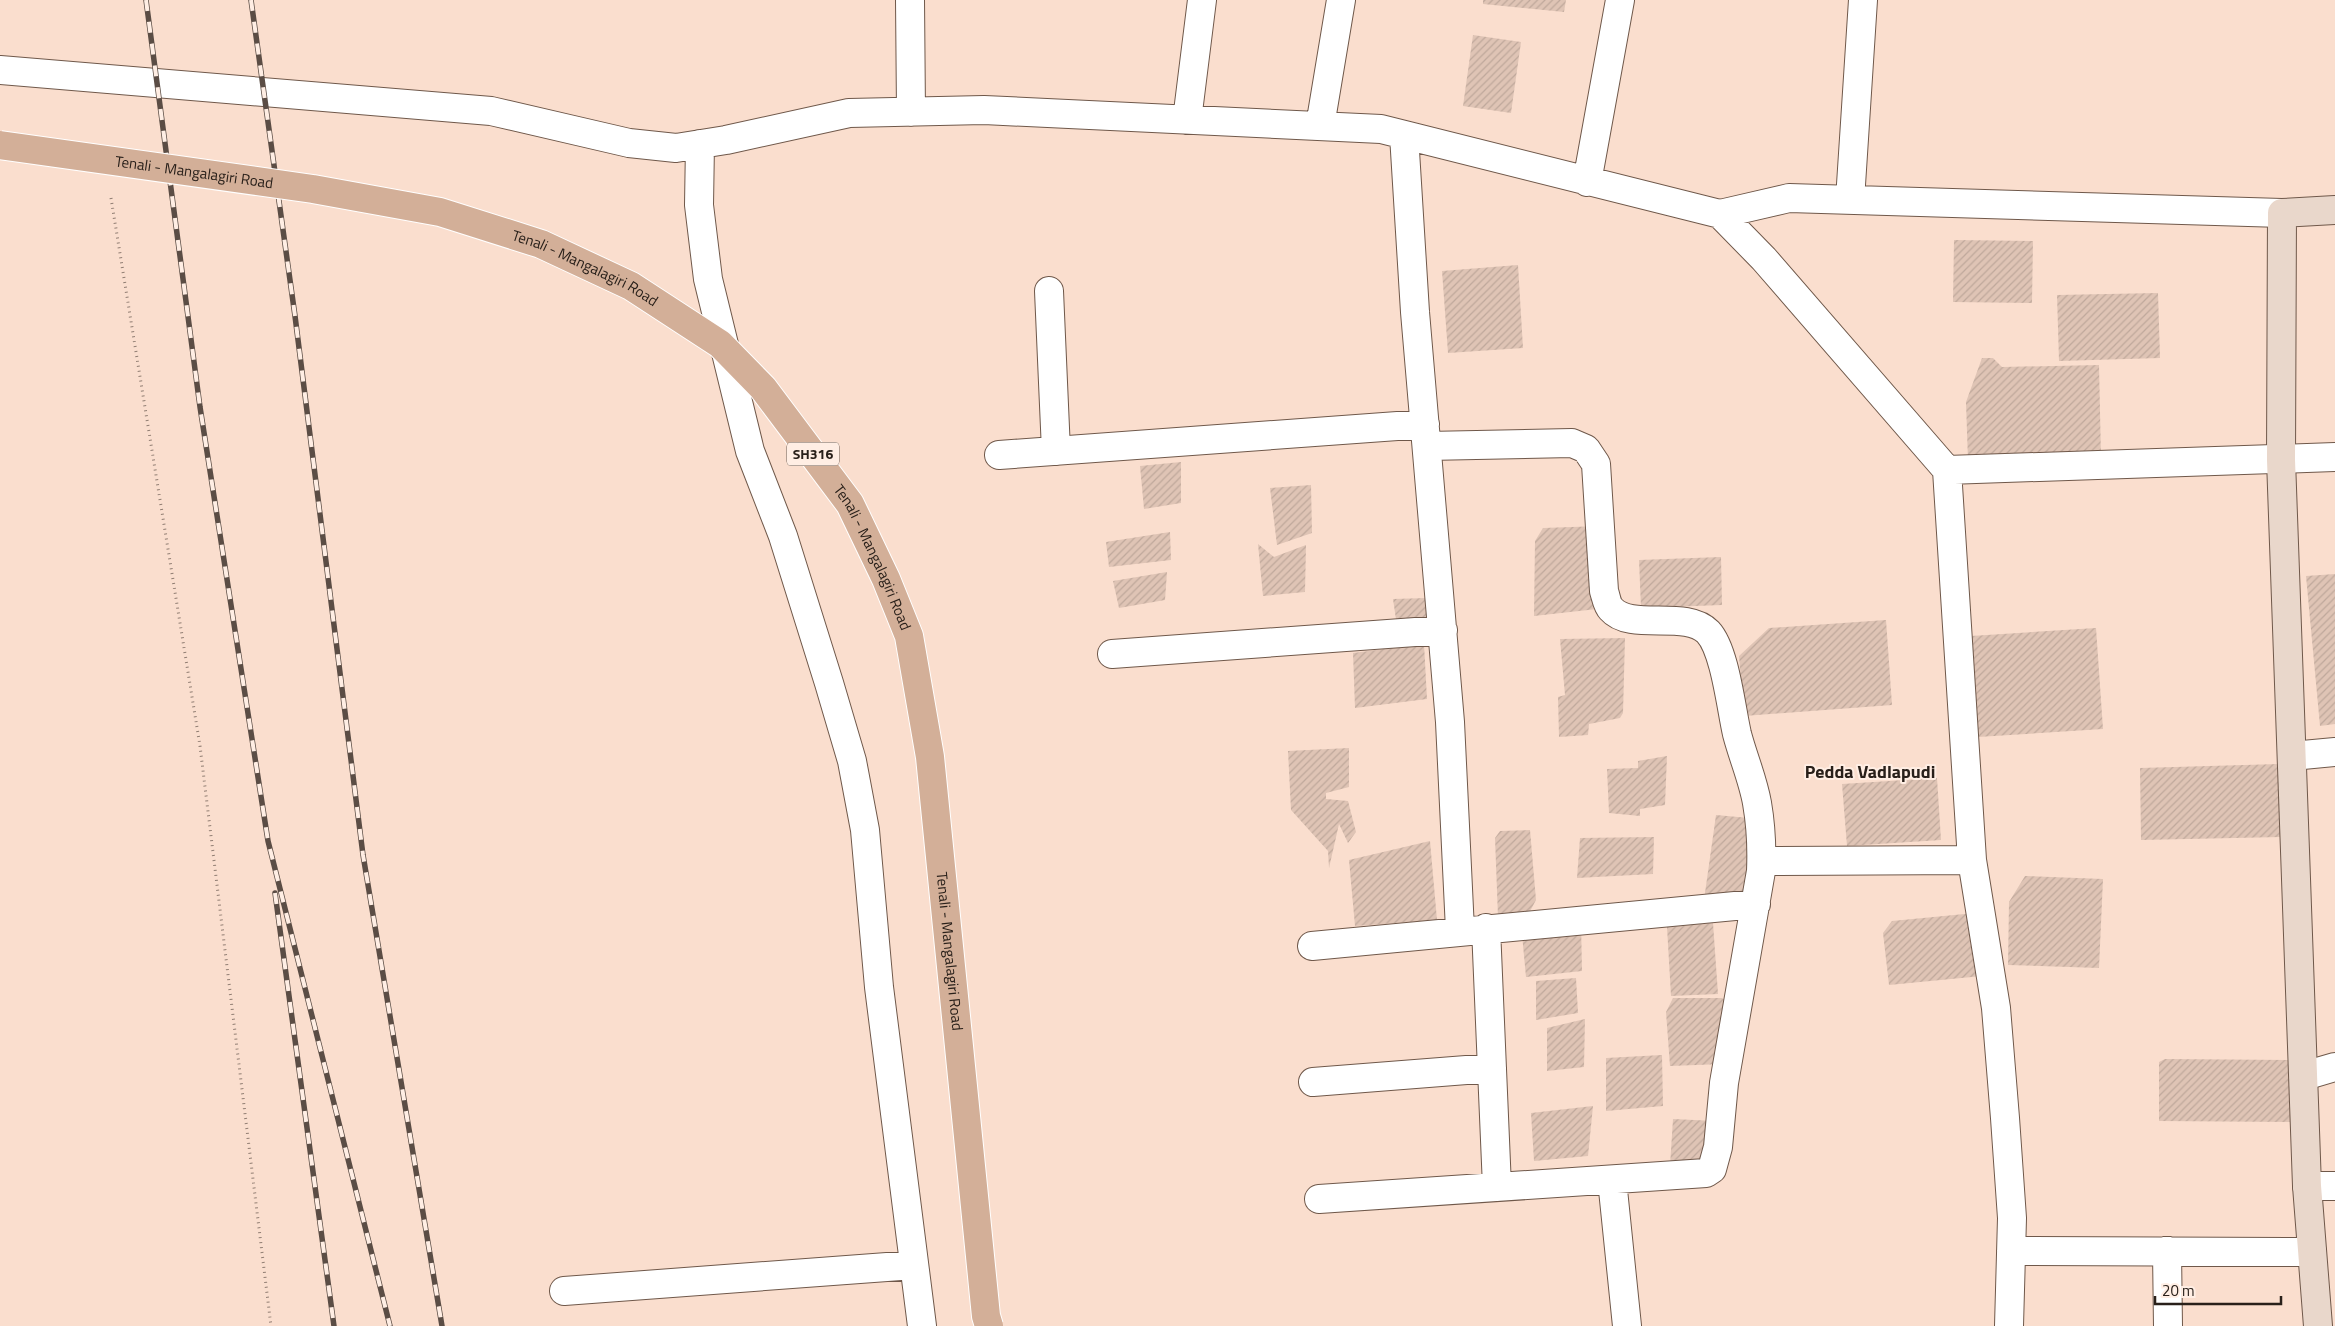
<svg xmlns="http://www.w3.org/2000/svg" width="2335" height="1326" font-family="'Titillium Web',sans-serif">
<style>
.building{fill:url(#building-hatch)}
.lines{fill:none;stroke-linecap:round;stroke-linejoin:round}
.street-casing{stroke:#6f584a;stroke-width:30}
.secondary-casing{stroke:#6f584a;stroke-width:30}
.path{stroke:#917e73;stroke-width:3;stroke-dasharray:1 4;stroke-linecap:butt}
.street{stroke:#fff;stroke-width:28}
.secondary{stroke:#e9d7cb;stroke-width:28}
.rail-casing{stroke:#5b4d45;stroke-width:5.5}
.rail{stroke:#ffeee4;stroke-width:4;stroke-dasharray:11;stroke-linecap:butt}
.primary-bridge-casing{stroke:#fff;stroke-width:30;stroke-linecap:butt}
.primary-bridge{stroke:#d3af98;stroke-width:28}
.labels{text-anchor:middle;stroke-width:4;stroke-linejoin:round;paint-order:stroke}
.shield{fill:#ffeee4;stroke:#695e57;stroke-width:1}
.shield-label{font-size:14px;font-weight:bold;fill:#29201a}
.street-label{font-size:15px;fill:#29201a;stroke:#ffeee4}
.quarter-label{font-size:18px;font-weight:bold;fill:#29201a;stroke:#ffeee4}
</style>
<defs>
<pattern id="building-hatch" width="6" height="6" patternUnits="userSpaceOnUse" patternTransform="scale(1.25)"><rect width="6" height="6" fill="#dfc4b5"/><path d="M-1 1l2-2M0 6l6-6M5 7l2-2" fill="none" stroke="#bfa89b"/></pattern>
</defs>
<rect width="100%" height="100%" fill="#fadece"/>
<!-- building -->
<path class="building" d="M1483,0h83l-2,12 -81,-8z
M1473,35l48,7 -10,71 -48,-7z
M1954,240l79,1 -1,62 -79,-1z
M1518,265l5,83 -75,5 -6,-82z
M2158,293l2,65 -101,3 -2,-66z
M1982,358h11l9,9 97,-2 2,93 -133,3 -2,-59z
M1181,462v41l-37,6 -4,-43z
M1311,485l1,48 -35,12 -7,-57z
M1601,526l-4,83 -63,7 1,-75 8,-13z
M1170,532l1,28 -62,7 -3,-25z
M1258,544l16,13 32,-12 -1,47 -42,4z
M1721,557l1,48 -81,3 -2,-48z
M1167,572l-2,28 -46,8 -6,-27z
M2335,574v150l-15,2 -14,-150z
M1427,598l1,26 -31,2 -4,-27z
M1886,620l6,85 -148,11 -5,-60 30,-28z
M2096,628l7,101 -125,8 -7,-101z
M1625,638l-2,75 -3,5 -31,6 -1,11 -29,2 -1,-40 7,-2 -5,-56z
M1424,644l3,55 -72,9 -2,-55z
M1349,748v39l-23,6v6l22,2 8,31 -8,11 -9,-19 -10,44 -1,-17 -37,-41 -3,-59z
M1667,756l-2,49 -25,4v7l-31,-3 -2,-44 31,-1v-7z
M2279,764l2,73 -140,3 -1,-72z
M1937,778l4,62 -94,6 -5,-62z
M1716,815l33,3 6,73 -11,7 -40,2z
M1530,830l6,70 -8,15 -30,2 -3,-79 5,-7z
M1654,837l-1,37 -76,4 3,-40z
M1430,841l7,79 -82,6 -6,-66z
M2025,876l78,3 -4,89 -91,-3 1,-63z
M1975,913l7,63 -93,9 -6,-52 9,-12z
M1581,923l1,48 -56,6 -5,-53z
M1713,923l5,71 -47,2 -4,-69z
M1576,978l2,35 -42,7v-39z
M1673,998h49l15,13 -14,53 -53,2 -4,-54z
M1585,1019l-1,48 -37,4v-43z
M1662,1055l1,51 -57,5v-53z
M2165,1059l131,1v62l-137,-1v-59z
M1593,1106l-5,50 -54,5 -3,-48z
M1673,1119l42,2 -3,42 -42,3z"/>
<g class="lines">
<!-- street casing -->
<g class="street-casing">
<path id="street" d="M910,0l1,112
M0,70l491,41 138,32 47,5 50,-8 123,-27 135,-3 397,19 339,85 44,45 183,211 25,390 24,148 9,110 7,100 -3,108
M1187,120l15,-120
M1320,126l21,-126
M1404,135l11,177 35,410 10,208
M700,144l-1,61 9,74 42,172 33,85 46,147 23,78 13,69 14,157 43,339
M1587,182l33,-182
M1850,200l13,-200
M1720,214l69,-16 493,15
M1049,291l7,160
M999,455l426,-31
M1947,470l388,-13
M1112,654l331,-24
M2292,756l43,-4
M1762,861l210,-1
M1486,928l11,259
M1312,946l444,-42
M2304,1076l31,-9
M1313,1082l179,-14
M1612,1180l15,146
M2307,1186h28
M1319,1199l387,-26 6,-4 6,-22 6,-64 37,-212c1,-23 0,-45 -4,-68 -4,-23 -14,-46 -20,-69 -6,-26 -12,-84 -29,-102 -22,-23 -77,0 -97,-23 -4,-4 -5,-12 -7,-18l-8,-127 -10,-15 -14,-6 -145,3
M2011,1251l301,1
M2167,1251l1,75
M564,1291l350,-26"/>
</g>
<!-- secondary casing -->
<g class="secondary-casing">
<path id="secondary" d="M2318,1326l-11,-140 -26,-726 1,-247 53,-3"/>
</g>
<!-- path -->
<path class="path" d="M111,198l89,548 71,580"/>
<!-- street -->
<use href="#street" class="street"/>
<!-- secondary -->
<use href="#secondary" class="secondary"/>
<!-- rail casing -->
<g class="rail-casing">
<path id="rail" d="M146,0l54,407 68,434 122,485
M251,0l44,316 68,539 79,471
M275,893l59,433"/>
</g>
<!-- rail -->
<use href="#rail" class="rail"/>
<!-- primary-bridge casing -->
<g class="primary-bridge-casing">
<g id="primary-bridge">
<path id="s1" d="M0,145l313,44 127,23 101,32 90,42 89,58 43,44 87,116 36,75 23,57 21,121 56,559 3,10"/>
</g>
</g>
<!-- primary-bridge -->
<use href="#primary-bridge" class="primary-bridge"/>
</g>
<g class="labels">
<!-- shield labels -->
<rect class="shield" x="787" y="442.5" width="52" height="23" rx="4"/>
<g class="shield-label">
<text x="813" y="459">SH316</text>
</g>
<!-- street labels -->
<g class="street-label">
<text dy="5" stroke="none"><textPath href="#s1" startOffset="196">Tenali - Mangalagiri Road</textPath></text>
<text dy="5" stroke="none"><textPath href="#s1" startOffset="601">Tenali - Mangalagiri Road</textPath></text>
<text dy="5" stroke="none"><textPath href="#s1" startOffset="1021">Tenali - Mangalagiri Road</textPath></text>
<text dy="5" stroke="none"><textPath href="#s1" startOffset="1426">Tenali - Mangalagiri Road</textPath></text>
</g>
<!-- quarter labels -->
<g class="quarter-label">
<text x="1870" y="778">Pedda Vadlapudi</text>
</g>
</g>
<!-- scale -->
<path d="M2155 1296v8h126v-8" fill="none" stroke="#29201a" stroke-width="2.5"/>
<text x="2162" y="1296" font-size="15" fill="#29201a" stroke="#ffeee4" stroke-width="4" paint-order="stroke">20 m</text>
</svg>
